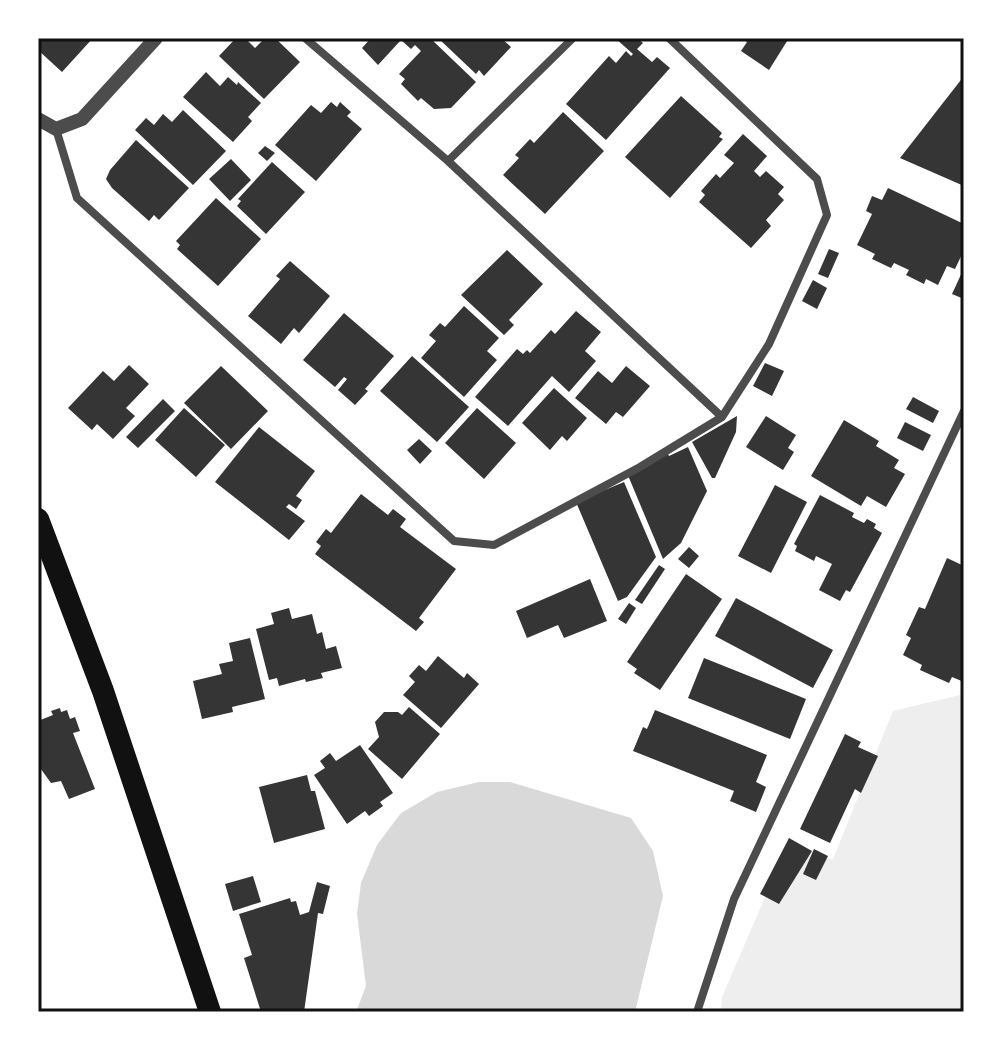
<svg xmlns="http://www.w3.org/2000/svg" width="1002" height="1050" font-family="'Source Sans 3',sans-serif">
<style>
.green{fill:#eee}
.water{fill:#d9d9d9}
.building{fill:#353535}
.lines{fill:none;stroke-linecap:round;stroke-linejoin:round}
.minor{stroke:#4c4c4c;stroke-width:8}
.tertiary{stroke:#4c4c4c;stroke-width:14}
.trunk{stroke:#111;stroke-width:22}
.neatline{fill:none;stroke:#111;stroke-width:3}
</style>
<rect width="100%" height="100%" fill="#fff"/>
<!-- green -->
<path class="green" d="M964,694v318h-243l1,-15 62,-144 49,6 60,-148z"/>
<!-- water -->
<path class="water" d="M479,782h31l121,36 22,33 10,45 -28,116h-279l10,-26 -9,-72 4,-31 16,-38 24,-32 36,-21z"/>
<!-- building -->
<path class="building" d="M38,38h55l-31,34 -24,-22z
M236,38h9l10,10 10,-10h10l25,24 -36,37 -45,-43z
M371,38h59l46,44 -25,26 -17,1 -13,-11 -3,3 -17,-17 4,-5 -6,-5 22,-23 -6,-6 -4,4 -10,-9 -23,25 -16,-17z
M438,38h63l10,9 -27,29 -5,-6 -3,4z
M615,38h22l6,5 -6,6 15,13 5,-5 13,11 -64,72 -40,-36 43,-48 7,7 10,-12 5,5 2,-2z
M741,38h48l-20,32 -28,-19 6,-9z
M206,72l14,14 8,-9 9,8 1,-3 23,21 -13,14 4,4 -19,21 -50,-45z
M964,76v110l-64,-28z
M681,96l41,37 -3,4 4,2 -53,59 -45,-41z
M331,102l6,5 3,-5 11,10 -4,4 15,13 -46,52 -41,-36 36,-40 10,8z
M183,110l43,41 -33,34 -58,-55 11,-12 8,7 9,-11 9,8z
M563,112l41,39 -59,63 -42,-39 16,-17 -4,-3 15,-16 4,4z
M743,134l24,22 -13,15 6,6 6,-6 18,16 -6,7 6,6 -18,20 5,6 -20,22 -52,-46 6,-7 -4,-4 15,-17 4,4 14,-15 -10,-8z
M136,140l53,48 -30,32 -5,-5 -5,6 -37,-33 -6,-9 4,-9z
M265,146l10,7 -8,8 -9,-8z
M231,159l20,21 -21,21 -21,-22z
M272,162l33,30 -39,42 -29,-28 4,-5 -3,-2z
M888,188l76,36v26l-9,19 -8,-3 -9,19 -12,-6 -2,5 -18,-9 3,-5 -15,-7 -3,5 -19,-9 3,-5 -18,-9 15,-31 -6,-3 6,-15 10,4z
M216,198l45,41 -43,47 -41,-37 3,-4 -4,-4z
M829,249l10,4 -11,25 -10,-4z
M507,250l36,34 -34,36 5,5 -10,10 -43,-40z
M290,261l40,35 -31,37 -5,-5 -13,16 -33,-28 32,-37 -4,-3z
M964,268v31l-12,-5z
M813,280l14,8 -10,21 -15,-8z
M464,306l35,32 -12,13 10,9 -33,37 -43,-39 15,-17 -7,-6 11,-12 5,4z
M576,311l25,21 -16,19 11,10 -27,31 -17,-16 -44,50 -33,-29 42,-48 6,5 4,-4 3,3 21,-23 4,4z
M344,313l50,43 -29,33 3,2 -13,14 -17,-15 9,-11 -3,-2 -9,10 -32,-27z
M412,356l57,51 -32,35 -57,-51z
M765,363l19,8 -12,25 -19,-10z
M129,365l20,19 -23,24 9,8 -22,23 -16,-15 -5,6 -24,-22 35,-37 11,10z
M221,366l47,45 -37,38 -47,-46z
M626,366l24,20 -27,31 -7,-5 -10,12 -31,-26 23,-27 14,12z
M554,388l33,30 -20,23 -5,-5 -12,14 -28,-27z
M913,397l26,14 -6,12 -27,-14z
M163,399l12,12 -37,37 -12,-11z
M184,408l41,37 -29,32 -41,-37z
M477,408l39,35 -32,36 -39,-36z
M737,416l-1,16 -21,46h-3l-20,-36z
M766,416l30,19 -8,13 6,4 -11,18 -37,-23z
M844,420l35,21 -3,5 23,14 -5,8 11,6 -19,33 -19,-11 -6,10 -50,-30z
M905,422l26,13 -8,16 -26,-13z
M259,427l56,44 -19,25 6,4 -6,9 -7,-5 -3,3 19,14 -16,19 -74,-58z
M419,439l13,12 -12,13 -13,-14z
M688,447l19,44 -26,52 -18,16 -36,-86 39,-23 3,6z
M624,482l32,75 -29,40 -9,4 -42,-99z
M775,485l32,17 -36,71 -33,-17z
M361,494l27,21 5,-6 13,10 -6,8 56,42 -37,49 5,4 -8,9 -101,-77 6,-8 -5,-4 10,-13 5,4z
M820,495l34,18 -2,4 12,6 3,-4 9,5 -2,4 8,5 -32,59 -4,-2 -6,11 -21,-11 13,-26 -16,-8 -2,5 -19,-10 2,-5 -3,-2z
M689,547l10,9 -10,12 -11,-9z
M947,558l17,8v116l-12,-5 -3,6 -29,-13 2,-5 -19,-10 8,-17 -5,-3 13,-28 6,2z
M659,565l6,4 -23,35 -7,-4z
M686,574l36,25 -62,91 -26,-17 3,-4 -10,-7z
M590,579l17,42 -43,17 -6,-13 -31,13 -11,-27z
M736,598l97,52 -20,38 -98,-52z
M629,603l7,5 -10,16 -8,-5z
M289,608l3,11 20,-5 5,20 5,-2 4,17 10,-3 6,22 -21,5 2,5 -17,4 -1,-3 -26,7 -2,-8 -8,2 -13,-51 18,-5 -3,-11z
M250,638l15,61 -33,8 1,5 -31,7 -9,-38 29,-7 -3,-10 14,-3 -4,-18z
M438,656l26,22 3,-5 12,11 -38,44 -38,-33 12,-13 -6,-6 10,-11 7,6z
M704,658l102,41 -16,40 -102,-41z
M409,707l31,27 -38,45 -34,-30 11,-12 -4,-15 9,-10h14l4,3z
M60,708l1,4 6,-2 3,9 5,-2 5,14 -7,2 22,56 -26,10 -8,-18 -10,2 -13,-18v-44l15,-6 -2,-4z
M655,710l112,45 -11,27 10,5 -10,25 -26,-11 4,-10 -101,-40 10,-24 4,2z
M845,734l16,8 -3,5 20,9 -17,37 -6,-4 -25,54 -30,-14z
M360,745l33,48 -13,9 3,4 -14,10 -4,-5 -18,13 -33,-49 11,-7 -5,-7 10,-8 6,8z
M307,775l4,16h4l10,38 -51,14 -15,-56z
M789,838l23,13 -33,53 -19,-10z
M814,849l14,7 -12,24 -13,-6z
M253,876l8,26 -28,9 -8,-27z
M317,882l13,4 -7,28 -5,-1 -14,99h-43l-17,-54 8,-3 -13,-41 51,-16 1,4 5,-1 4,14 9,-3z"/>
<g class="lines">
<!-- minor -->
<path class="minor" d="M305,38l143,123 274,256
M56,129l21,69 377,343 40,4 146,-78 82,-50 47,-73 58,-129 -10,-36 -148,-141
M448,161l125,-123
M697,1012l37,-113 230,-488"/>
<!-- tertiary -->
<path class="tertiary" d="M38,119l18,10 26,-10 74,-81"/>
<!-- trunk -->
<path class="trunk" d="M38,519l65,172 107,321"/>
</g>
<!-- border -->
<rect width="1002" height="1050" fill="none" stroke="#ffffff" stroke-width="80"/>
<rect x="40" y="40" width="922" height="970" class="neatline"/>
</svg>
